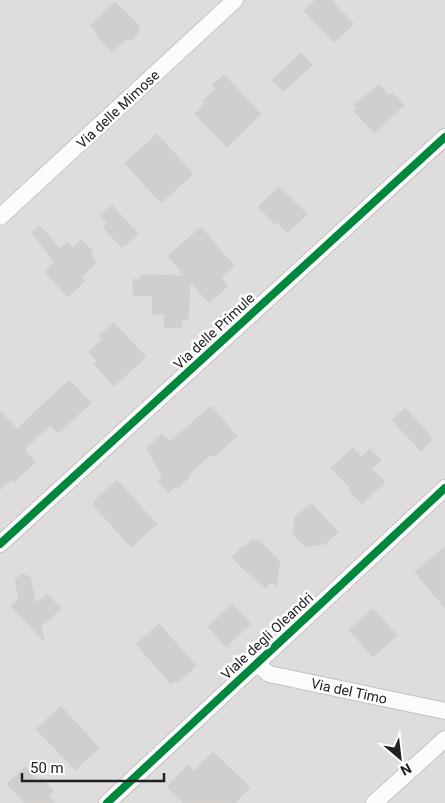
<svg xmlns="http://www.w3.org/2000/svg" width="445" height="803" font-family="Roboto,sans-serif">
<style>
.residential{fill:#dedddb}
.building{fill:#d1cfcd;stroke:#d2cecc}
.lines{fill:none;stroke-linecap:round;stroke-linejoin:round}
.street-casing{stroke:#c2c2c0;stroke-width:18}
.street{stroke:#fdfcfc;stroke-width:16}
.cycleway-casing{stroke:#fff;stroke-width:11}
.cycleway{stroke:#00873e;stroke-width:8}
.labels{text-anchor:middle;stroke-width:5;stroke-linejoin:round;paint-order:stroke}
.street-label{font-size:14px;fill:#212121;stroke:#fff}
</style>
<rect width="100%" height="100%" fill="#efedea"/>
<!-- residential -->
<path class="residential" d="M0,0h445v803h-445z"/>
<!-- building -->
<path class="building" d="M315,0h16l23,24 -20,18 -30,-31z
M115,2l25,25 -2,6 -6,7 -6,-1 -14,13 -15,-16v-4l-7,-6z
M301,53l11,12 -29,27 -11,-12z
M224,75l37,39 -34,33 -32,-33 10,-10 -2,-3 13,-12 -4,-4z
M379,85l10,11 3,-3 12,12 -30,28 -20,-22 3,-3 -3,-3z
M157,134l36,40 -32,29 -36,-40z
M279,187l28,27 -20,19 -10,-11 -2,2 -17,-17z
M112,205l26,29 -16,14 -19,-21 4,-4 -7,-7z
M40,226l20,23 8,-7 5,6 8,-8 12,12 -2,2 5,9 -15,14 4,4 -17,16 -23,-25 9,-9 -22,-31z
M201,227l33,39 -13,11 7,9 -19,17 -19,-22 -2,39h-6l-1,8 -17,-1 1,-13h-13l1,-18 -20,-1v-16l8,1v-5l44,1 -17,-20z
M114,323l32,34 -32,29 -20,-22 3,-3 -8,-9 13,-13 -3,-3z
M69,380l22,23 -33,30 -8,-8 -26,25 11,12 -21,20 -2,-3 -12,11v-79l17,18z
M211,406l26,30 -23,21 -3,-3 -24,22 2,1 -11,11 -2,-2 -7,7 -11,-12 5,-3 -16,-30 15,-14 8,8z
M405,408l24,26 3,6 -11,11 -29,-31z
M353,448l8,9 9,-8 11,11 -9,9 13,13 -23,22 -14,-14 3,-2 -20,-20z
M117,480l40,44 -26,23 -37,-41 1,-6z
M311,503l27,29 -13,12 -20,3 -12,-14 2,-16z
M252,540l8,1 20,21 -4,24 -5,-4 -6,6 -17,-16 -1,1 -15,-16 11,-11 2,1z
M445,547v61l-30,-36z
M22,574l8,3 6,27 11,-10 14,14 -20,19 3,14 -33,-35 8,-7 -4,-19z
M232,604l19,20 -25,23 -18,-20z
M373,609l24,26 -24,22 -24,-27z
M159,624l37,42 -19,17 -2,-2 -4,3 -35,-40z
M61,706l38,42 -24,22 -39,-41z
M213,752l37,35 -15,16h-51l-17,-16 21,-22 6,6z
M25,767l13,15 4,-4 11,13 -5,4 7,8h-30l-18,-19z"/>
<g class="lines">
<!-- street casing -->
<g class="street-casing">
<path id="street" d="M0,217l235,-217
M0,544l445,-407
M256,663l13,11 176,37
M107,803l338,-315
M374,803l71,-64"/>
</g>
<!-- street -->
<use href="#street" class="street"/>
<!-- cycleway casing -->
<g class="cycleway-casing">
<path id="cycleway" d="M0,544l445,-407
M107,803l338,-315"/>
</g>
<!-- cycleway -->
<use href="#cycleway" class="cycleway"/>
</g>
<g class="labels">
<!-- street labels -->
<g class="street-label">
<text transform="translate(118 109) rotate(-43)" y="5">Via delle Mimose</text>
<text transform="translate(214 331) rotate(-43)" y="5">Via delle Primule</text>
<text transform="translate(267 636) rotate(-43)" y="5">Viale degli Oleandri</text>
<text transform="translate(349 691) rotate(12)" y="5">Via del Timo</text>
</g>
</g>
<!-- north arrow -->
<g transform="translate(400 758) rotate(152)" stroke="#ffffff" stroke-width="4" paint-order="stroke">
<path d="M0-4L9 19L0 12L-9 19Z" fill="#212121"/>
<text y="-8" font-size="14" font-weight="bold" text-anchor="middle" fill="#212121">N</text>
</g>
<!-- scale -->
<path d="M22 773v8h142v-8" fill="none" stroke="#212121" stroke-width="2.5"/>
<text x="30" y="773" font-size="15" fill="#212121" stroke="#ffffff" stroke-width="4" paint-order="stroke">50 m</text>
</svg>
